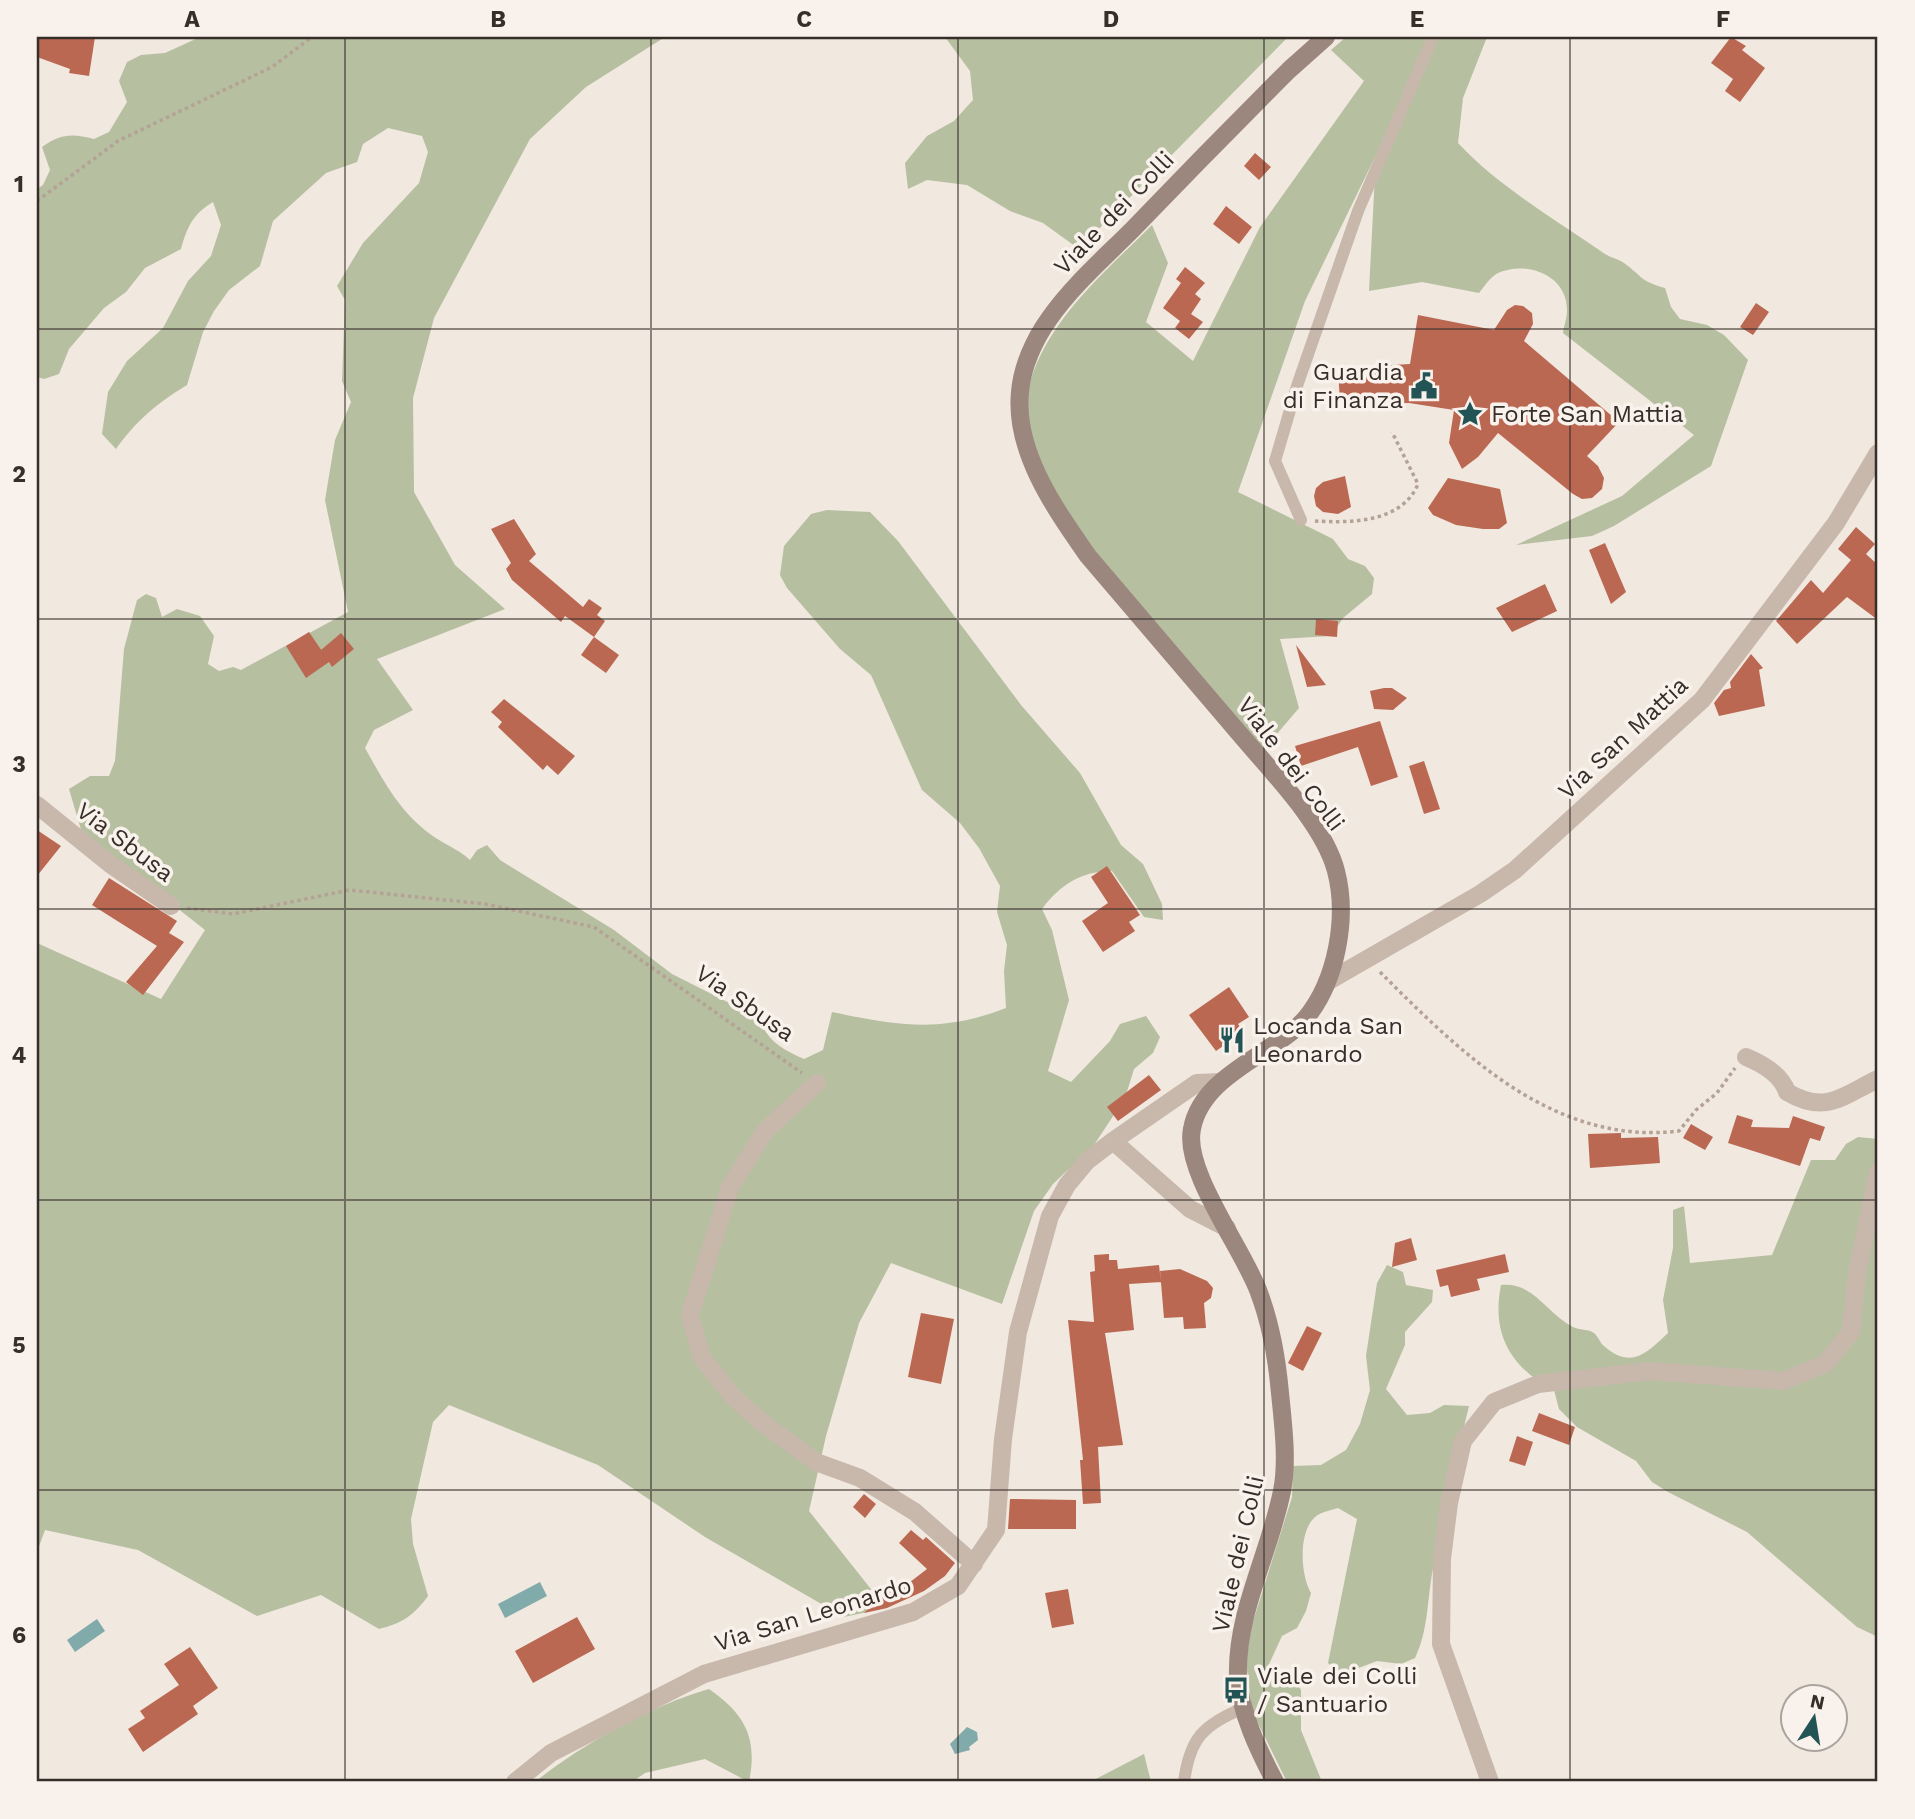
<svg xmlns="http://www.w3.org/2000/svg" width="1915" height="1819" font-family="'Work Sans',sans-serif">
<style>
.green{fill:#b6bfa0}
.water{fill:#81abab}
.building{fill:#bb6853}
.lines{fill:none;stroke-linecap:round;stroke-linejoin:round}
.path{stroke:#b4a296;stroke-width:3.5;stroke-dasharray:3.5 3.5;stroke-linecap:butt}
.lane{stroke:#c8b8ac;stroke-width:12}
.street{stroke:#c8b8ac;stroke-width:18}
.secondary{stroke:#9c877e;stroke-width:18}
.grid{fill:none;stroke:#372e2a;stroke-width:2;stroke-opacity:0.55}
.labels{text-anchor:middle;stroke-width:7;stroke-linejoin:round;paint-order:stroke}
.street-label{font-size:24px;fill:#372e2a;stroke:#f9f2ec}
.poi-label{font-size:24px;fill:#372e2a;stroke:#f9f2ec;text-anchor:start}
.neatline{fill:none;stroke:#372e2a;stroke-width:2.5}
.grid-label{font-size:23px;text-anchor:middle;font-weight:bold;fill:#372e2a}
</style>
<rect width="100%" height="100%" fill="#f1e8df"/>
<!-- green -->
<path class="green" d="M200,37h465l-79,50 -56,52 -96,179 -21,80 1,94 41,73 50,44 -128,50 36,51 -39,20 -9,18c18,32 34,63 65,86 13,10 27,14 40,26l7,-10 10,-5 13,15 114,70 58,44 87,44c8,23 24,32 45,41l19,-9 9,-38c67,14 109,21 174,-4l-2,-37 3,-26 -10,-33 3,-26 -21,-38 -19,-25 -38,-33 -51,-115 -31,-26 -53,-61 -7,-13 4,-29 27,-32 16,-4 43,2 28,29 123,164 59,68 41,72 22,19 19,40 1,16 -19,-3 -32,-46c-31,0 -52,14 -70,38l10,21 17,70 -21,71 23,11 39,-41 10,-17 26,-8 14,21 -7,16 -19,16 -9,29 -31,47 -41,39 -19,27 -32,93 -111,-41 -32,60 -33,113 -17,75 77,97 -42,9 -139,-80 -107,-72 -149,-60 -16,17 -22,97 2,25 15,52c-14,19 -25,27 -49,33l-58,-34 -64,21 -119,-66 -93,-20 -8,22v-609l124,56 44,-69 -123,-97 -13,-44 21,-13h19l6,-15 9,-112 13,-49 9,-6 10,4 6,19 15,-8 23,7 14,20 -6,28 11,7 14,-4 8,3 107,-58 -23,-112 10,-60 16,-38 -9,-21 3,-81 -8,-14 26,-43 56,-60 9,-31 -6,-16 -34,-8 -25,16 -6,18 -31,11 -53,48 -13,45 -31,24 -15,21 -11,21 -16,53c-30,18 -51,36 -71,64l-14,-15 6,-42 19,-31 36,-33 25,-47 23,-25 10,-31 -8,-23c-20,12 -26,25 -32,47l-36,19 -19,24 -22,16 -35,41 -10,25 -15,5 -7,-2v-188l6,-4 7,-15 -8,-23c18,-13 30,-14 52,-8l15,-7 18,-30 -8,-21 8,-19 14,-7 24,-2z
M945,37h343l-209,212 -36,-26 -33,-12 -43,-26 -40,-5 -19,9 -3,-26 22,-27 27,-15 19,-21 -3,-29z
M1346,37h141l-24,61 -5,45c41,44 98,77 147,111 6,4 14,5 19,9 19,14 16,18 41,25l6,19 9,12 27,6 17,10 24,25 -37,106 -97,60 -22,10 -76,9 106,-49 72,-61 -131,-102c1,-7 4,-15 4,-22 1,-36 -41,-51 -69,-38 -8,4 -14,14 -19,20l-57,-11 -53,9 7,-136 -71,146 -67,191 95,47 15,20 17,7 9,12 -2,16 -29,24 -12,18 -51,3 19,69 -35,41c-42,-50 -85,-100 -128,-150 -36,-42 -81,-89 -100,-142 -8,-25 -13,-59 -3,-84 22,-60 75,-104 119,-148l16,38 -22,59 47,39 67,-134 104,-146 -33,-31z
M1858,1137l20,2v498l-21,-10 -110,-95 -79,-40 -16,-10 -16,-21 -59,-34 -18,-18 -5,-19c-43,-22 -63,-56 -53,-105 32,-4 46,29 72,42 6,3 16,2 21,6 4,3 6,10 10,13 27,24 43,7 64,-13l-5,-33 10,-52v-38l11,-4 6,57 82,-8 39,-95h24l11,-16z
M1387,1265l16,7 3,13 27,5 -1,12 -27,30v13l-19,44 21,26 23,-2 14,-8 25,1c-14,56 -26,112 -37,168 -5,29 -4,57 -17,84l-14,6 -24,-3 -37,14 -12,-12 29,-144 -19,-11c-9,3 -19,4 -25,11 -15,17 -12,57 -2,74l-5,18 -9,17 -15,8 -17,37 15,13 14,-7 7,11v40l21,52h-35l-35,-71 -6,-49 5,-34 41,-131 1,-31 28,-1 25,-15 14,-26 10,-34 -4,-34 11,-73z
M709,1689c36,25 49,49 40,93l-44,-23 -60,14 -13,9h-97c46,-37 117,-77 174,-93z
M1144,1754l7,28h-61z"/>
<!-- water -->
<path class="water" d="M540,1582l7,14 -42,22 -7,-14z
M97,1619l8,12 -30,21 -8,-12z
M967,1727l10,5 1,8 -9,7 1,3 -15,4 -5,-10z"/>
<!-- building -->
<path class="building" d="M37,37h58l-6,39 -20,-3 1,-4 -33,-12z
M1731,37l15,9 -4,4 23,18 -25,34 -15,-11 8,-12 -22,-16z
M1255,153l16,14 -12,13 -15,-14z
M1226,206l26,21 -13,17 -26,-20z
M1185,267l20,16 -10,11 6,5 -10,15 12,8 -14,17 -14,-11 5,-7 -17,-13 18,-25 -5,-4z
M1756,303l13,9 -16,23 -13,-8z
M1515,305l8,1 9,7 1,11 -9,17 95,81 -32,34 11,10 6,12 -2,11 -10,9 -10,1 -9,-5 -75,-61 -20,24 -16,12 -13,-26 5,-33 -45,-7 -69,1 -2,-36 72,-4 8,-49 76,15 13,-20z
M1345,476l6,31 -13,7 -15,-2 -7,-6 -2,-10 2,-8 7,-6z
M1448,478l52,11 7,34 -8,6h-16l-27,-4 -23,-10 -5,-7z
M514,519l22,35 -7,7 54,46 6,-8 13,9 -5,7 8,6 -11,16 -29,-21 -4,6 -49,-42 -6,-11 5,-6 -20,-34z
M1856,527l19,17 -9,10 12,11v55l-31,-23 -50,47 -21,-23 35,-41 12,13 28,-33 -13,-11z
M1605,543l21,49 -15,12 -22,-54z
M1545,584l12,27 -45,21 -16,-24z
M1316,619l22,2 -1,16 -22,-2z
M309,632l15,22 -3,-4 20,-17 13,16 -22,18 -3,-5 -23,16 -20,-32z
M594,637l25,18 -13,18 -25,-18z
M1296,645l30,40 -19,2z
M1751,654l12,14 -4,2 6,36 -46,10 -5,-13 10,-13 7,-2 -1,-6z
M1384,688h8l15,10 -14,12 -19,-1 -4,-18z
M504,699l71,57 -17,19 -11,-10 -4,5 -45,-43 4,-5 -11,-10z
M1380,721l18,56 -27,9 -13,-39 -57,19 -6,-20z
M1424,761l16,48 -16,5 -15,-48z
M37,830l24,16 -24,30z
M1107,866l33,49 -11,7 6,9 -32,21 -21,-31 26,-18 -17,-26z
M109,878l68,43 -8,12 15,9 -41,53 -17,-13 31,-36 -65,-41z
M1229,987l20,30 -11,7 5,8 -27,19 -27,-36z
M1149,1075l12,15 -43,31 -11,-14z
M1737,1115l16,5 -2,7 38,1 4,-12 32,11 -5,14 -10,-3 -10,28 -72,-23z
M1691,1124l22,13 -8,13 -22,-12z
M1621,1133v5l37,-1 2,26 -70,5 -2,-34z
M1411,1238l6,22 -25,7 3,-24z
M1109,1254v6h8l1,9 41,-4 2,17 -32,2 5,46 -29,3 18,112 -25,2 3,56 -18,1 -3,-44h3l-15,-140 26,2 -4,-50 5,-1 -1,-16z
M1505,1254l4,18 -32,7 3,11 -29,7 -3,-12 -8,2 -4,-17z
M1180,1269l27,12 6,7 -2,10 -7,5 2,25 -22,1 -1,-12 -19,1 -4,-47z
M921,1313l33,6 -13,65 -33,-7z
M1307,1326l15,7 -19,38 -15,-8z
M1539,1413l36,14 -6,18 -37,-14z
M1517,1436l16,6 -8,24 -16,-5z
M864,1494l12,10 -11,14 -12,-11z
M1010,1499l66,1v29h-68z
M911,1530l12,10 3,-3 29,26 -10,13 -21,15 -37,17 -23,5 31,-31 6,7 26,-20 -28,-26z
M1068,1589l6,35 -22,4 -7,-35z
M577,1617l18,32 -62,34 -18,-32z
M190,1647l28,41 -25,18 5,8 -55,38 -15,-23 17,-11 -5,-7 39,-26 -15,-21z"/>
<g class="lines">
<!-- path -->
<path class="path" d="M37,201l81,-60 154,-74 40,-30
M1315,521c35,2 87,2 103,-37l-26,-52
M187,908l46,6 116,-24 136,14 109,23 208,146
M1380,972c82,82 174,174 299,159l17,-21 21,-17 18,-25"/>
<!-- lane -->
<path class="lane" d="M1301,520l-26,-59 23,-78 60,-172 75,-174
M1184,1782c6,-45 19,-56 59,-74"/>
<!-- street -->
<path class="street" d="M37,805l73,59 61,42
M1327,982l153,-88 35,-24 187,-170 134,-177 42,-70
M1746,1057c17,7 35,17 41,35 39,23 55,4 91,-13
M817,1083l-52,48 -35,56 -40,128 11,41 32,41 31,27 52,38 44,16 55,34 59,52
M1113,1141l77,68 37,19
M515,1782l36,-29 153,-79 209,-62 45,-26 38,-56 7,-91 15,-107 32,-116 17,-31 20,-24 26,-20 84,-58 24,-1
M1490,1782l-49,-138 1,-85 7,-56 14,-62 31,-39 44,-18 112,-13 133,10 42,-17 26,-32 6,-60 21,-100"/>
<!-- secondary -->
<path class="secondary" d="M1275,1782c-16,-31 -35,-69 -37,-106 -2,-63 32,-124 44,-185 6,-29 1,-68 -2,-98 -3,-34 -10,-72 -22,-103 -16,-42 -75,-120 -66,-161 10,-55 82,-74 114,-111 31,-38 42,-101 30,-147 -12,-47 -66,-101 -97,-138 -50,-59 -101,-118 -151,-177 -32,-46 -74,-104 -68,-164 2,-25 14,-52 29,-73 23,-33 55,-61 83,-89 52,-54 104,-107 157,-160l37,-33"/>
</g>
<!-- grid -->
<path class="grid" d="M345,37v1745M651,37v1745M958,37v1745M1264,37v1745M1570,37v1745M37,329h1841M37,619h1841M37,909h1841M37,1200h1841M37,1490h1841"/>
<!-- icons -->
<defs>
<g id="civic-bare" transform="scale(2.1)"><path d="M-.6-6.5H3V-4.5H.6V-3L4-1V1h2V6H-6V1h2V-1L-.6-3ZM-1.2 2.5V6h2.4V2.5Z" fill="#235455" stroke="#f9f2ec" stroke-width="2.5" paint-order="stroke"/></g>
<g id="sight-bare" transform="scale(2.1)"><path d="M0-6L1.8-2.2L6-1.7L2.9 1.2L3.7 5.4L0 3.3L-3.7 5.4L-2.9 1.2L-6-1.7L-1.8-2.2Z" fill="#235455" stroke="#f9f2ec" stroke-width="2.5" paint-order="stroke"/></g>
<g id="restaurant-bare" transform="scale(2.1)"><path d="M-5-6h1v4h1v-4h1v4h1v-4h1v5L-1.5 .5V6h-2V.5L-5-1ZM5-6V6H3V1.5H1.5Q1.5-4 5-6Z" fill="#235455" stroke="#f9f2ec" stroke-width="2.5" paint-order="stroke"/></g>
<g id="bus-bare" transform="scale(2.1)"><path d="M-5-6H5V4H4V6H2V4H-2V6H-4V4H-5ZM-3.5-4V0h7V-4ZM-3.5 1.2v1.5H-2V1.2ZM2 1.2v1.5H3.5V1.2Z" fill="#235455" stroke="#f9f2ec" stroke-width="2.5" paint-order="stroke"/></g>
</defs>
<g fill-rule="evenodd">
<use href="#civic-bare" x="1424" y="386"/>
<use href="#sight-bare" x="1470" y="414"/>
<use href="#restaurant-bare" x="1232" y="1040"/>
<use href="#bus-bare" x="1236" y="1690"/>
</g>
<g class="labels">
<!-- street labels -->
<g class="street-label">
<text transform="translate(1114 213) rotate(-46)" y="8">Viale dei Colli</text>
<text transform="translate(1623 738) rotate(-43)" y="8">Via San Mattia</text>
<text transform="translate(1291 764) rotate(53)" y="8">Viale dei Colli</text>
<text transform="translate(125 842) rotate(37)" y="8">Via Sbusa</text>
<text transform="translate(745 1003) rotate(35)" y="8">Via Sbusa</text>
<text transform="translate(1238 1554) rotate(-77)" y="8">Viale dei Colli</text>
<text transform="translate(813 1614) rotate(-17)" y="8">Via San Leonardo</text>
</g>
<!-- poi labels -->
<g class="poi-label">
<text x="1403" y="380" text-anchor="end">Guardia<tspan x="1403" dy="28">di Finanza</tspan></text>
<text x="1491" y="422">Forte San Mattia</text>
<text x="1253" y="1034">Locanda San<tspan x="1253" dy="28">Leonardo</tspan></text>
<text x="1257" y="1684">Viale dei Colli<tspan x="1257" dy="28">/ Santuario</tspan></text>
</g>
</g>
<!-- border -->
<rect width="1915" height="1819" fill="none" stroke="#f9f2ec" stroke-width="77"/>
<!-- north arrow -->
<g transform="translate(1814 1718) rotate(12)"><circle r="33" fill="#f9f2ec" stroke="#aba49e" stroke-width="2"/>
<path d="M0-5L12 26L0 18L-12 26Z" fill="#235455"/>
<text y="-10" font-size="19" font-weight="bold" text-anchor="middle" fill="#372e2a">N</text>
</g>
<rect x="38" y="38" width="1838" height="1742" class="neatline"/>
<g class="grid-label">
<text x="192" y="27">A</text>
<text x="498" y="27">B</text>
<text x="804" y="27">C</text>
<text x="1111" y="27">D</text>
<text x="1417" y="27">E</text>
<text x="1723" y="27">F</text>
<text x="19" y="192">1</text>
<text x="19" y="482">2</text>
<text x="19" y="772">3</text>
<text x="19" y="1063">4</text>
<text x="19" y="1353">5</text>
<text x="19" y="1643">6</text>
</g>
</svg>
